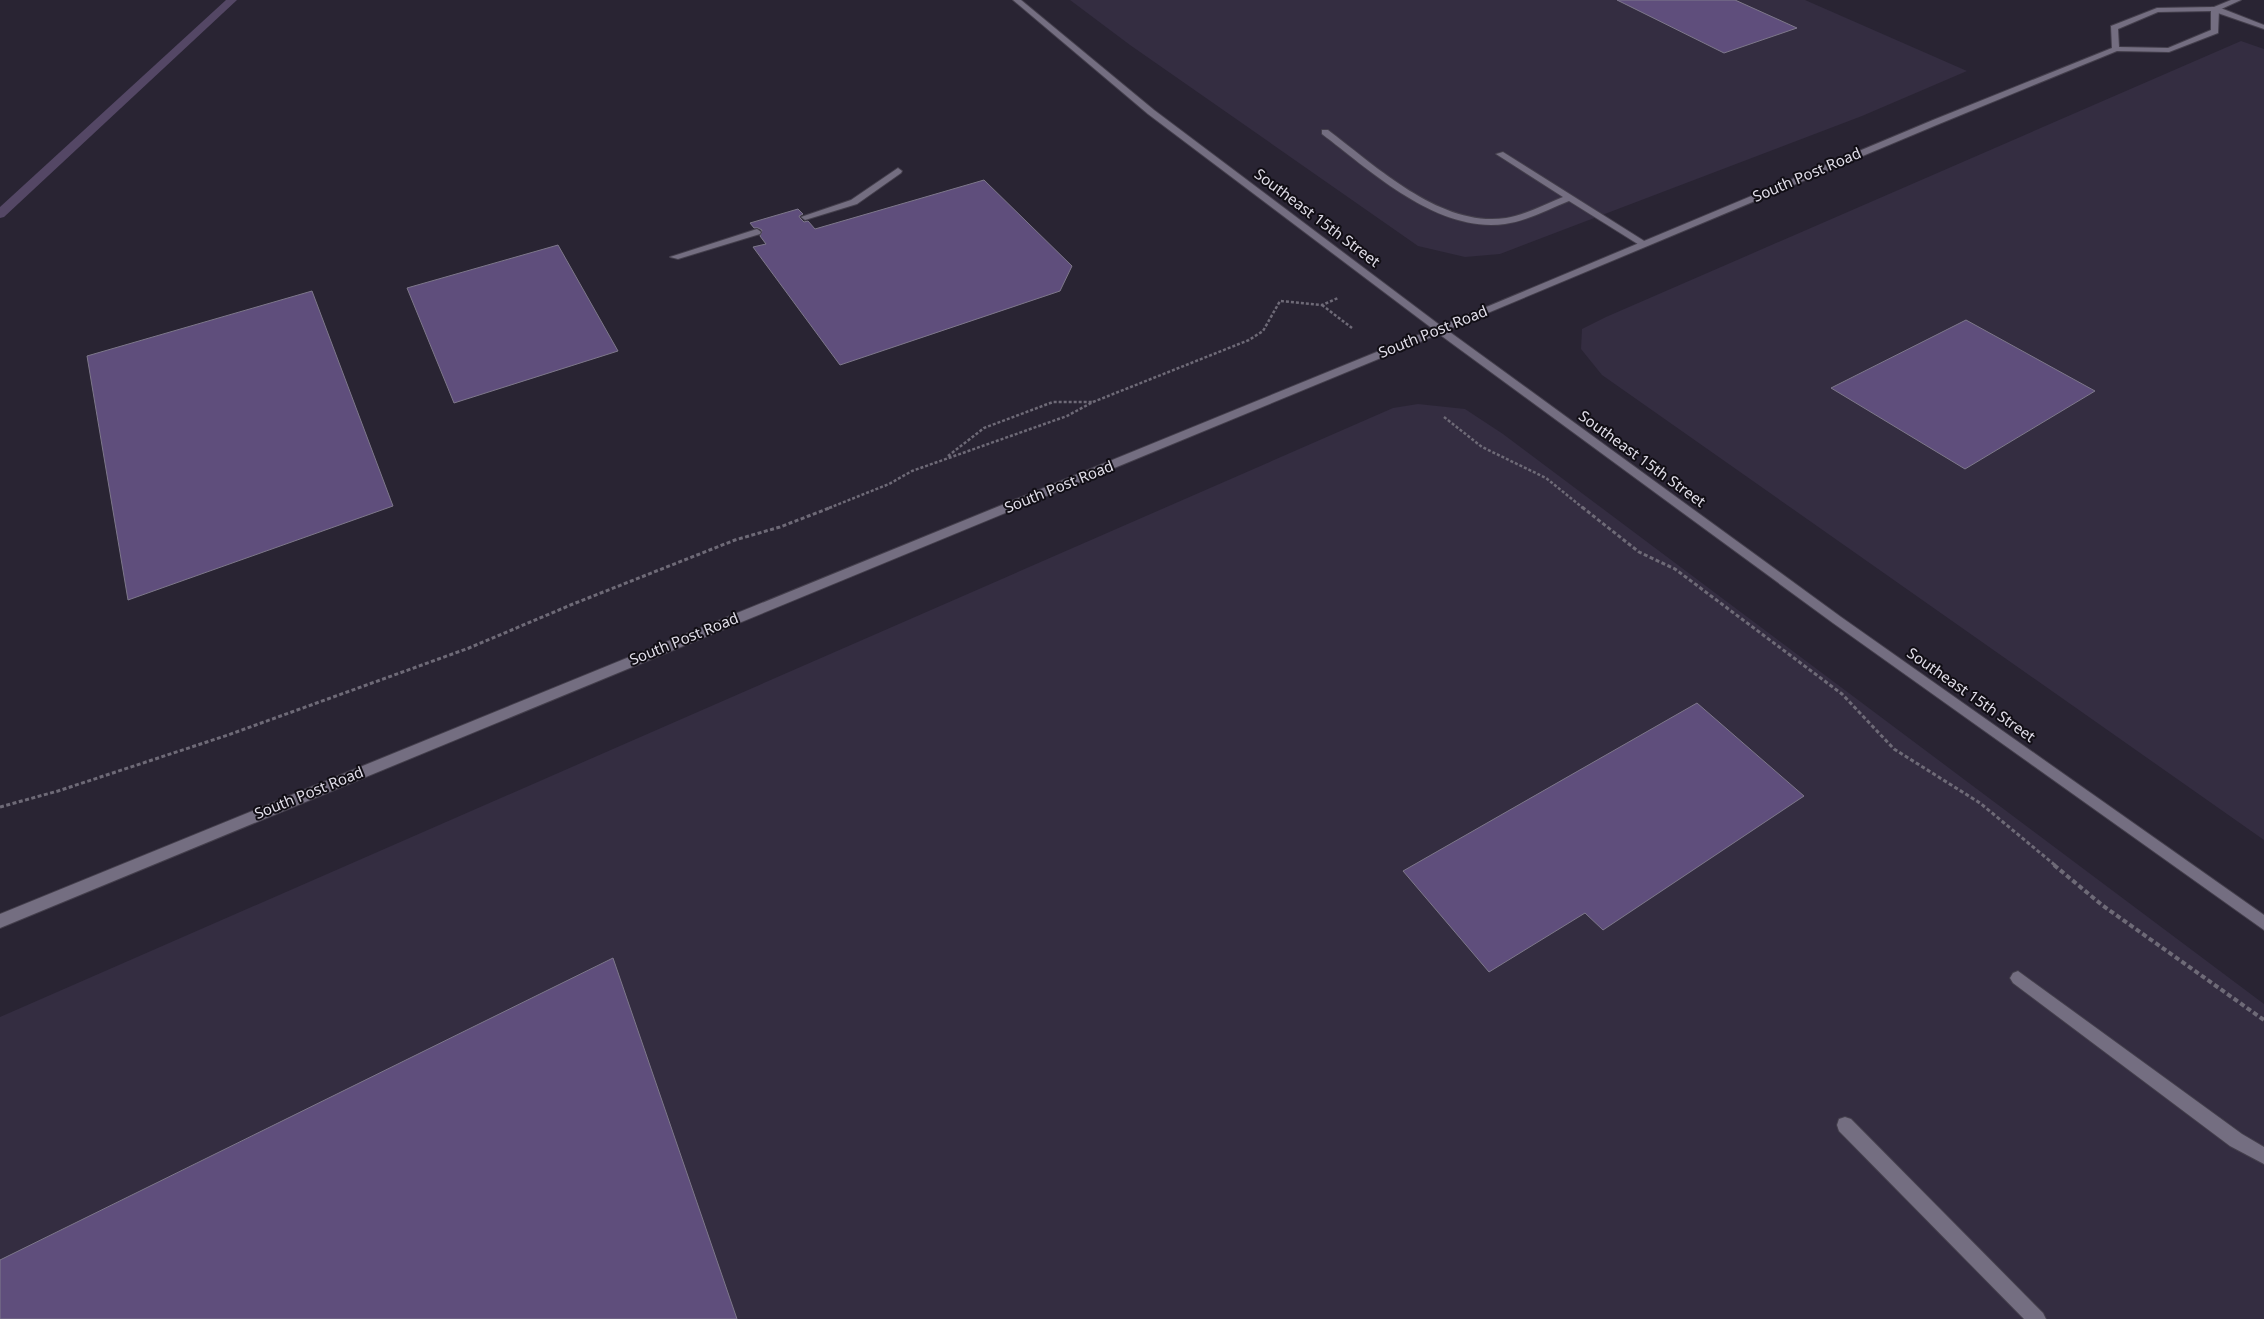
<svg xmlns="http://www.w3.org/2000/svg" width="2264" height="1319" font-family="'Noto Sans',sans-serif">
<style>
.built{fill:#342d41}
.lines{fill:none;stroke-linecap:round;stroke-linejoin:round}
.stream{fill:#544765;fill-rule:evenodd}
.building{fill:#5f4e7c;stroke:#7e788b}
.lane-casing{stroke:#443f4c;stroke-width:2}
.street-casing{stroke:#443f4c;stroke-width:2}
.secondary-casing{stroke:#443f4c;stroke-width:2}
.path-far2{stroke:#6e6a77;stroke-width:2.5;stroke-dasharray:3 2;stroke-linecap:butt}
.path-far1{stroke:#6e6a77;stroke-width:3;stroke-dasharray:4 2.5;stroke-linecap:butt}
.path{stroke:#6e6a77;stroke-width:4;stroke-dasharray:5 3;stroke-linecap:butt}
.lane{fill:#746e81;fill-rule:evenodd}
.street{fill:#746e81;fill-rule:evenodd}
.secondary{fill:#746e81;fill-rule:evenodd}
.labels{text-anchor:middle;stroke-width:4;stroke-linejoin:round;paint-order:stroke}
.street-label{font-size:15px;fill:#e1dee9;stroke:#110e15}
</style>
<rect width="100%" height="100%" fill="#292433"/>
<!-- built -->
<path class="built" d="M1070,0h735l162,71 -105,45 -362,138 -35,3 -47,-11 -288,-201z
M2241,41l23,8v791l-662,-465 -21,-26 1,-20 24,-12z
M1418,404l47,5 38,25 761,570v315h-2264v-302l1393,-609z"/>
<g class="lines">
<!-- stream -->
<path class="stream" d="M226,0h11l-233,217 -4,1v-11z"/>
</g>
<!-- building -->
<path class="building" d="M1617,0h118l62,28 -73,25z
M984,180l88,86 -12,25 -220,74 -87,-118 13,-3 -6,-8 2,-6 -4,-2h-4l-4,-5 48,-14 5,5 -4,2 1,2 4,4 4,-1 7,8z
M558,245l60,106 -164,52 -47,-115z
M312,291l81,215 -265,94 -41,-244z
M1966,320l129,71 -130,78 -134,-81z
M1697,703l107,93 -201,134 -18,-17 -96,59 -86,-101z
M613,958l124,361h-737v-59z"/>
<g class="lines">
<!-- lane casing -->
<g class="lane-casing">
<path id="lane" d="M1322,130h6c48,36 113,98 178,88 19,-3 39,-14 57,-21l-67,-43 7,-2 146,92 -8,2 -72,-45c-20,8 -42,20 -64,23 -68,9 -133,-52 -183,-90z
M898,168l4,3 -1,2 -44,31 -52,16 -4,-3 50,-17z
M757,229l4,3 -1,2 -82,25 -8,-2z
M2018,971l224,163 22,13v17l-34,-18 -217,-163 -3,-5 3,-5z
M1845,1117l6,2 192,194 3,6h-22l-185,-188 -2,-6 2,-6z"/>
</g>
<!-- street casing -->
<g class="street-casing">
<path id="street" d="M2212,7h6l46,18v4l-52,-18z"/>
</g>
<!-- secondary casing -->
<g class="secondary-casing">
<path id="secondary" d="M1013,0h8l133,110 287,216 492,-206 179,-72 -1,-22 46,-18 57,-1 17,-7h10l-22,10 -1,23 -49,19 -52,-1 -178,73 -492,206 394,287 423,298v15l-431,-307 -394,-289 -1439,594v-14l1433,-585 -285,-215zM2211,11v19l-43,18 -49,-1 -1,-18 40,-17z"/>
</g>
<!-- path-far2 -->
<path class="path-far2" d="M1322,305l30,23
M1444,417l38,30 64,31 37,30
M948,456l36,-28 69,-26h39
M829,508l60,-24 23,-13 155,-55 26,-14 156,-62 14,-9 17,-30 42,4 16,-7"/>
<!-- path-far1 -->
<path class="path-far1" d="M1582,507l57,45 36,17 167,125 52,55 86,54 76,63
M0,807l58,-16 170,-56 241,-87 104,-44 162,-64 45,-13 52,-20"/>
<!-- path -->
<path class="path" d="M2054,865l48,40 162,115"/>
<!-- lane -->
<use href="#lane" class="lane"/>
<!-- street -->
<use href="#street" class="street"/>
<!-- secondary -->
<use href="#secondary" class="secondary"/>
</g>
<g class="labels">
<!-- street labels -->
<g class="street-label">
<text transform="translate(1807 175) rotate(-23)" y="5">South Post Road</text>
<text transform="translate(1317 218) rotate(37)" y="5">Southeast 15th Street</text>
<text transform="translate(1433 332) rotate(-22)" y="5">South Post Road</text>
<text transform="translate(1642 459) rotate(36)" y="5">Southeast 15th Street</text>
<text transform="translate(1059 487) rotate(-22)" y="5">South Post Road</text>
<text transform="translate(684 639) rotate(-22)" y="5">South Post Road</text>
<text transform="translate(1971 695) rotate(35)" y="5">Southeast 15th Street</text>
<text transform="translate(309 793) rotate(-22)" y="5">South Post Road</text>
</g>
</g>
</svg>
